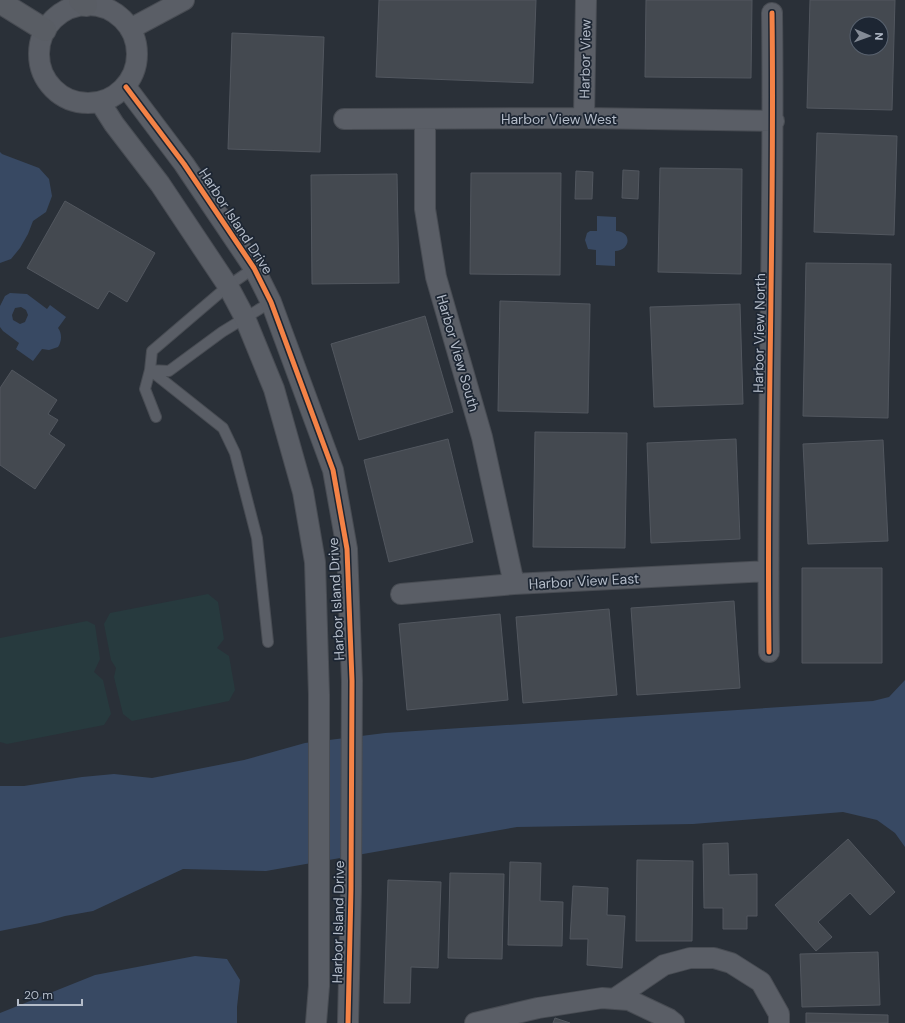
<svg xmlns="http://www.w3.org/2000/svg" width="905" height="1023" font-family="'DM Sans',sans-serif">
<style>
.green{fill:#273a3e}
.water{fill:#384963;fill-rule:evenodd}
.building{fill:#444950;stroke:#52575f;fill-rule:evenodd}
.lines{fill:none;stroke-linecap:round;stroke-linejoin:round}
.lane-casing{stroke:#484c53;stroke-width:12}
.street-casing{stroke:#484c53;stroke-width:22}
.secondary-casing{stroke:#484c53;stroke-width:24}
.lane{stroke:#5a5e66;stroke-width:10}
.street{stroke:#5a5e66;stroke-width:20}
.secondary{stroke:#595d64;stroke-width:22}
.cycleway-casing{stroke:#1d2633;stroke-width:8}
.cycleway{stroke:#f48246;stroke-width:5}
.labels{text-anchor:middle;stroke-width:3.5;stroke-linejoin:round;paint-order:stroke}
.street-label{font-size:14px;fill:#b4bcc9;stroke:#1d2633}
</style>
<rect width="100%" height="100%" fill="#2a3038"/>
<!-- green -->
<path class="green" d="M208,594l10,8 6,37 -7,9 12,8 6,34 -6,11 -97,20 -9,-7 -9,-37 2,-9 -5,-8 -7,-36 6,-11z
M87,621l8,4 5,34 -6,13 9,8 8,34 -7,11 -97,19 -7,-2v-104z"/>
<!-- water -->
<path class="water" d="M0,152l2,2 37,14 10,11 3,17 -6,16 -13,9 -5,13 -8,14 -9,11 -11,4z
M597,216l19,1v14c17,1 14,20 -1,20v15l-19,-1v-15l-8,-1 -3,-9 2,-7 3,-2h7z
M10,293l17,1 20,15 3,-4 16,12 -8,11c4,5 4,13 0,19l-9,3 -7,-1 -9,12 -17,-12 3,-6 -16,-12 -3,-4v-21l5,-10zM21,307l5,3 2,5 -3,7 -5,2 -7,-4 -1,-5 3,-7z
M905,680v167l-10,-14 -18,-13 -34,-8 -150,12 -176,3 -251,44 -83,-2 -90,42 -28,5 -25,7 -40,8v-145h24l58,-9 32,-3 38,4 92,-18 61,-17 80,-10 488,-32 16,-4z
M195,956l32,3 13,21 -3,27v16h-237v-10l95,-38z"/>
<!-- building -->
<path class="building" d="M379,0h157l-3,83 -157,-6z
M646,0h106l-1,78 -106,-1z
M810,0h85l-3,110 -85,-2zM857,24h24v24h-24z
M232,33l92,4 -4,115 -92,-3z
M817,133l80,3 -3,99 -80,-3z
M660,168l82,1 -1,105 -83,-2z
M623,170l16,1 -1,28 -16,-1z
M576,171l17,1 -1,27h-17z
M471,173h90l-1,102 -90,-1z
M397,174l2,109 -87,1 -1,-109z
M65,201l90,52 -28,49 -18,-11 -11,18 -71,-41z
M806,263l85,1 -3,154 -85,-2z
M500,301l90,3 -2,109 -90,-2z
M740,304l3,100 -89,3 -4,-100z
M425,316l28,96 -94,28 -28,-96z
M12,370l45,30 -9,14 10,6 -9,14 16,11 -30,44 -35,-24v-77z
M535,432l92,1 -2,115 -92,-1z
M448,439l25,103 -84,20 -25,-102z
M736,439l4,100 -89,4 -4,-100z
M883,440l5,101 -80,3 -5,-100z
M802,568h80v95h-80z
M734,601l6,87 -103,7 -6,-87z
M609,609l8,86 -94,8 -7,-86z
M500,614l8,86 -101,10 -8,-86z
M848,839l47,53 -25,23 -20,-22 -32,29 14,15 -16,14 -41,-46z
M728,843l1,32 28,-1v42h-10v13h-24v-21h-19l-1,-64z
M637,860l56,1 -1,80h-56z
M510,862l31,1 -1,38 23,1 -1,44 -54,-1z
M450,873l54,1 -2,85 -54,-1z
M388,880l53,2 -3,86 -27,-1 -1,36h-26z
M573,886l35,2 -1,27 18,1 -3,52 -35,-3 1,-26h-18z
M878,952l2,53 -78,2 -2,-53z
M806,1013l82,2v8h-82z
M555,1018l15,5h-17z"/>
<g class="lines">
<!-- lane casing -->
<g class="lane-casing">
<path id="lane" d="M254,268l-26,18 -76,65 -2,19 19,1 53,-39 49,-30
M156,417l-11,-28 5,-19 73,58 12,25 22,85 11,104"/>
</g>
<!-- street casing -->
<g class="street-casing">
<path id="street" d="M39 54a49 49 0 1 1 98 0a49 49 0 1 1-98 0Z
M130,29l54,-29
M126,87l58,77 70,104 17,34 62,168 14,79 5,132 -1,208 -3,134
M100,102l14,22 46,60 68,102 17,32 29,71 29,103 12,70 4,133v291l-3,37
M584,118l2,-118
M344,119l240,-1 190,3
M425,119v90l11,68 46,160 32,147
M401,594l113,-10 254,-13
M769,652c-3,-213 6,-426 3,-639
M614,999l50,-34 26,-7h24l17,5 30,19 18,32v9
M475,1023l63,-15 64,-10 27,2 40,19 5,4"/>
</g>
<!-- secondary casing -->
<g class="secondary-casing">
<path id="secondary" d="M80,0l6,5
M0,2l45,28"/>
</g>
<!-- lane -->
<use href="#lane" class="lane"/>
<!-- street -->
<use href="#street" class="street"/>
<!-- secondary -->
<use href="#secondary" class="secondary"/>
<!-- cycleway casing -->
<g class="cycleway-casing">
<path id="cycleway" d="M126,87l58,77 70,104 17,34 62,168 14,79 5,132 -1,208 -3,134
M769,652c-3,-213 6,-426 3,-639"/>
</g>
<!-- cycleway -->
<use href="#cycleway" class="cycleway"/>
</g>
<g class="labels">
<!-- street labels -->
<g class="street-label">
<text transform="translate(585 59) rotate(-89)" y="5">Harbor View</text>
<text x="559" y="124">Harbor View West</text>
<text transform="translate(236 221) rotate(57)" y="5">Harbor Island Drive</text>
<text transform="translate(759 333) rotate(-89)" y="5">Harbor View North</text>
<text transform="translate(458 353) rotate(74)" y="5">Harbor View South</text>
<text transform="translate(584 581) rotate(-3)" y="5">Harbor View East</text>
<text transform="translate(336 599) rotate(-93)" y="5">Harbor Island Drive</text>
<text transform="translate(338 922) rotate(-89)" y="5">Harbor Island Drive</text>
</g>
</g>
<!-- north arrow -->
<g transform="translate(869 36) rotate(92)"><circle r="19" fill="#1d2633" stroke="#59626f"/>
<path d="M0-3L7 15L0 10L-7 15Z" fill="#848b96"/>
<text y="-6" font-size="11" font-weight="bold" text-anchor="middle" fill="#b4bcc9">N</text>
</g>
<!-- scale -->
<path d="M18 999v6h64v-6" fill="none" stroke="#b4bcc9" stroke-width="2"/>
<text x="24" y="999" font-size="12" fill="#b4bcc9" stroke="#1d2633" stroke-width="3" paint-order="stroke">20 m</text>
</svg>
